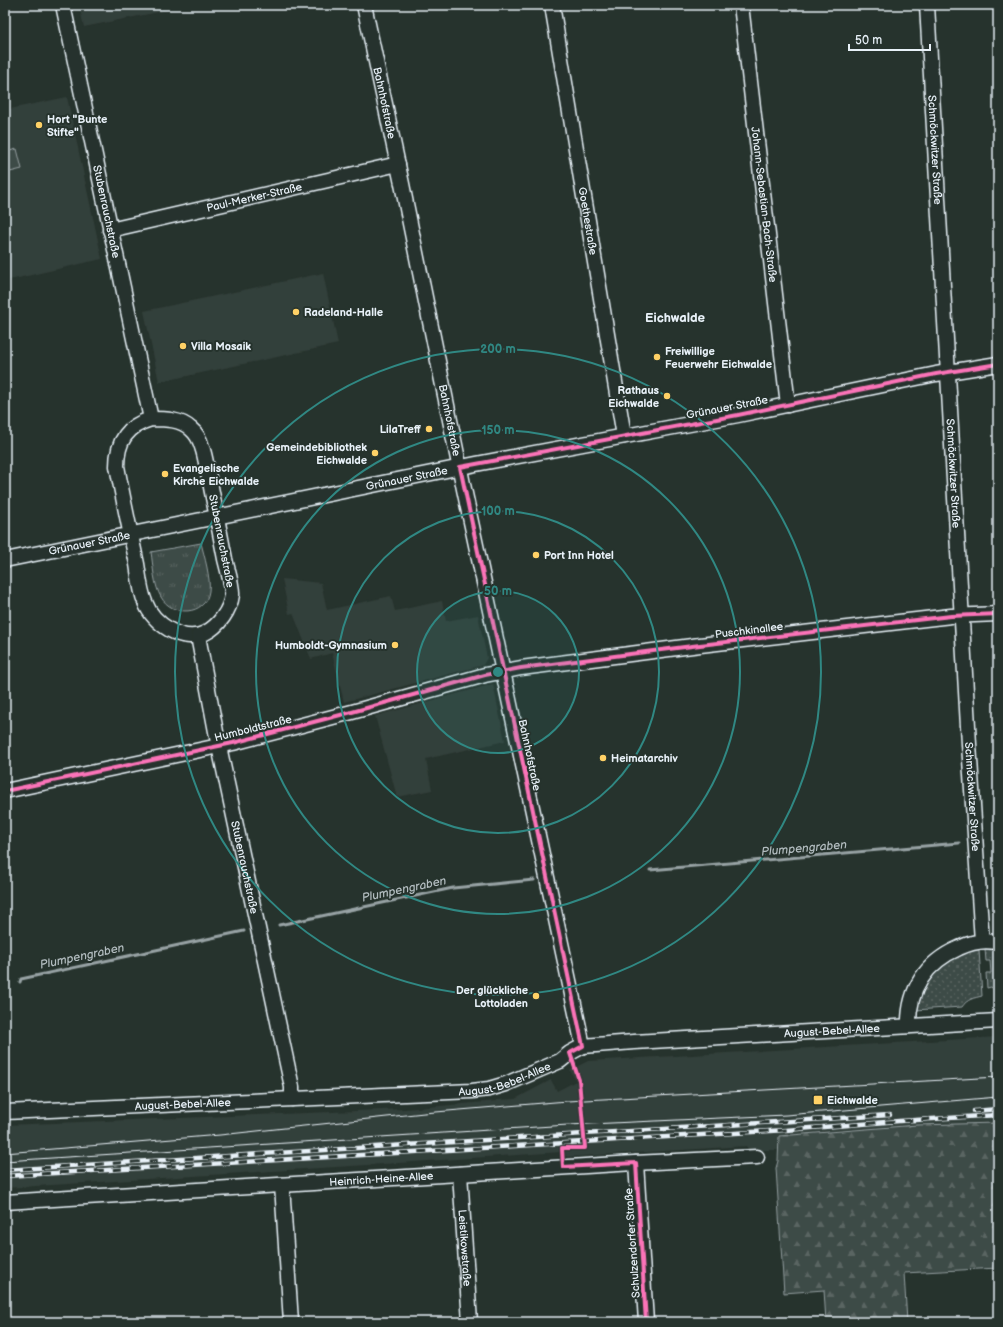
<svg xmlns="http://www.w3.org/2000/svg" width="1003" height="1327" font-family="'Balsamiq Sans',sans-serif">
<style>
.built{fill:#333f3a}
.grass{fill:url(#grass-dots);stroke:#939ea0}
.forest{fill:url(#forest-firs);stroke:#939ea0}
.park{fill:url(#park-tufts);stroke:#939ea0}
.pitch{fill:#3e4b47;stroke:#939ea0}
.lines{fill:none;stroke-linecap:round;stroke-linejoin:round}
.stream{stroke:#98a3a5;stroke-width:3}
.minor-casing{stroke:#e8f1f8;stroke-width:17}
.minor{stroke:#26332d;stroke-width:14}
.tram{stroke:#e8f1f8;stroke-width:1}
.rail-casing{stroke:#e8f1f8;stroke-width:4.5}
.rail{stroke:#26332d;stroke-width:3;stroke-dasharray:9;stroke-linecap:butt}
.cycleway-casing{stroke:#26332d;stroke-width:6}
.cycleway{stroke:#fb73b8;stroke-width:4}
.ring{fill:none;stroke:#308883;stroke-width:2}
.poi-dot{fill:#ffd166;stroke:#26332d;stroke-width:1.5}
.labels{text-anchor:middle;stroke-width:4;stroke-linejoin:round;paint-order:stroke}
.street-label{font-size:11px;fill:#e8f1f8;stroke:#26332d}
.poi-label{font-size:11px;font-weight:bold;fill:#e8f1f8;stroke:#26332d;text-anchor:start}
.water-label{font-size:12px;font-style:italic;fill:#b3bdc0;stroke:#26332d}
.quarter-label{font-size:13px;font-weight:bold;fill:#e8f1f8;stroke:#26332d}
.centre{fill:#308883;stroke:#26332d;stroke-width:2}
.ring-label{font-size:12px;text-anchor:middle;font-weight:bold;fill:#308883;stroke:#26332d;stroke-width:4;stroke-linejoin:round;paint-order:stroke}
</style>
<defs>
<pattern id="grass-dots" width="8" height="8" patternUnits="userSpaceOnUse"><rect width="8" height="8" fill="#3e4b47"/><path d="M2 2h.1M6 6h.1" fill="none" stroke="#5a6562" stroke-width="1.8" stroke-linecap="round"/></pattern>
<pattern id="forest-firs" width="22" height="20" patternUnits="userSpaceOnUse"><rect width="22" height="20" fill="#3e4b47"/><path d="M5 1l3.5 6h-7zM16 11l3.5 6h-7z" fill="#5a6562"/></pattern>
<pattern id="park-tufts" width="24" height="20" patternUnits="userSpaceOnUse"><rect width="24" height="20" fill="#3e4b47"/><path d="M3 7l-1-3M5 7V3M7 7l1-3M15 17l-1-3M17 17v-4M19 17l1-3" fill="none" stroke="#5a6562"/></pattern>
</defs>
<rect width="100%" height="100%" fill="#26332d"/>
<filter id="ink" filterUnits="userSpaceOnUse"><feTurbulence type="fractalNoise" baseFrequency=".025" numOctaves="2"/><feDisplacementMap in="SourceGraphic" scale="8" xChannelSelector="R" yChannelSelector="G"/><feConvolveMatrix kernelMatrix="1 2 1 2 8 2 1 2 1" color-interpolation-filters="sRGB"/></filter>
<g filter="url(#ink)">
<!-- built -->
<path class="built" d="M79,5h89l1,5 -85,17z
M67,97l35,162 -97,22v-171z
M323,273l15,71 -179,38 -15,-71z
M282,579l39,4 6,27 64,-14 4,15 47,-10 4,20 32,-6 9,43 -4,7 -139,37 -12,-49 -21,6 -18,-46 -4,1z
M493,684l12,57 -79,18 6,31 -35,7 -22,-81z
M998,1037v86l-81,2 -138,11 -1,14h-29l-3,-4 -179,11 -6,-5 -162,11 -394,25v-63l327,-13 73,-3 92,-8v-1l18,-1 36,-19 6,11 19,-10 -6,-11 18,-9z"/>
<!-- grass -->
<path class="grass" d="M985,949l13,1v42l-7,-5 -4,1 -1,-15h5l-1,-12h-4z
M974,950h5l3,46c-8,2 -15,3 -20,11l-47,3c8,-34 26,-50 59,-60z"/>
<!-- forest -->
<path class="forest" d="M998,1123v145l-94,5 3,49h-81l-2,-32 -40,3 -8,-125 2,-7 1,-25 138,-11z"/>
<!-- park -->
<path class="park" d="M201,543c3,12 10,36 8,48 -3,25 -37,26 -48,6 -7,-11 -8,-32 -10,-45z"/>
<!-- pitch -->
<path class="pitch" d="M17,149l5,20 -16,4 -1,-21z"/>
<g class="lines">
<!-- stream -->
<path class="stream" d="M995,841l3,-1
M650,870l309,-27
M279,925l174,-37 81,-8
M20,982l1,-3 223,-48"/>
<!-- minor casing -->
<g class="minor-casing">
<g id="minor">
<path id="s1" d="M63,5l88,414"/>
<path id="s2" d="M364,5l38,179 62,305 119,557"/>
<path id="s3" d="M552,5l72,431"/>
<path id="s4" d="M741,5l47,400"/>
<path id="s5" d="M927,5l42,739 13,197"/>
<path id="s6" d="M110,230l288,-66"/>
<path d="M151,419c14,0 30,0 40,10 5,4 9,11 11,18 4,11 5,24 8,35 5,26 10,51 15,77 2,9 8,28 7,36 -2,15 -13,31 -27,38 -22,11 -52,-9 -60,-31 -5,-12 -6,-26 -8,-38 -7,-33 -14,-65 -20,-98 0,-25 10,-40 34,-47z"/>
<path id="s7" d="M5,560l471,-96 262,-49 198,-41 62,-10"/>
<path id="s8" d="M198,636l19,101 75,350v12"/>
<path d="M5,791l228,-48 119,-31 133,-37 36,-7 179,-23 251,-29 47,-2"/>
<path d="M909,1026c-1,-36 17,-64 50,-78 13,-6 25,-9 39,-5"/>
<path id="s9" d="M5,1112l467,-21 17,-2 17,-5 54,-23 10,-8 13,-7 51,-4 364,-21"/>
<path d="M636,1163l10,159"/>
<path id="s10" d="M460,1174l10,148"/>
<path d="M282,1185l9,137"/>
<path id="s11" d="M5,1202l629,-39 123,-6"/>
</g>
</g>
<!-- minor -->
<use href="#minor" class="minor"/>
<!-- tram -->
<path class="tram" d="M5,1153l215,-18 204,-22 143,-12 431,-24
M5,1161l563,-36 218,-10 212,-18"/>
<!-- rail casing -->
<g class="rail-casing">
<path id="rail" d="M974,1111l24,-2
M5,1170l885,-55
M5,1176l781,-46 113,-9 99,-6"/>
</g>
<!-- rail -->
<use href="#rail" class="rail"/>
<!-- cycleway casing -->
<g class="cycleway-casing">
<path id="cycleway" d="M5,791l228,-48 119,-31 133,-37 36,-7 179,-23 251,-29 47,-2
M646,1322l-10,-159 -73,4 -1,-19h23l-6,-68 -9,-27 13,-7 -123,-579 278,-52 198,-41 62,-10"/>
</g>
<!-- cycleway -->
<use href="#cycleway" class="cycleway"/>
</g>
</g>
<!-- distance rings -->
<circle cx="498" cy="672" r="81" fill="#308883" fill-opacity=".12"/>
<g class="ring">
<circle cx="498" cy="672" r="81"/>
<circle cx="498" cy="672" r="161"/>
<circle cx="498" cy="672" r="242"/>
<circle cx="498" cy="672" r="323"/>
</g>
<!-- markers -->
<g class="poi-dot">
<circle cx="39" cy="125" r="4"/>
<circle cx="296" cy="312" r="4"/>
<circle cx="183" cy="346" r="4"/>
<circle cx="657" cy="357" r="4"/>
<circle cx="667" cy="396" r="4"/>
<circle cx="429" cy="429" r="4"/>
<circle cx="375" cy="453" r="4"/>
<circle cx="165" cy="474" r="4"/>
<circle cx="536" cy="555" r="4"/>
<circle cx="395" cy="645" r="4"/>
<circle cx="603" cy="758" r="4"/>
<circle cx="536" cy="996" r="4"/>
<rect x="813" y="1095" width="10" height="10" rx="2"/>
</g>
<g class="labels">
<!-- street labels -->
<g class="street-label">
<text dy="4" stroke="none"><textPath href="#s2" startOffset="100">Bahnhofstraße</textPath></text>
<text dy="4" stroke="none"><textPath href="#s5" startOffset="145">Schmöckwitzer Straße</textPath></text>
<text dy="4" stroke="none"><textPath href="#s6" startOffset="148">Paul-Merker-Straße</textPath></text>
<text dy="4" stroke="none"><textPath href="#s4" startOffset="201">Johann-Sebastian-Bach-Straße</textPath></text>
<text dy="4" stroke="none"><textPath href="#s1" startOffset="211">Stubenrauchstraße</textPath></text>
<text dy="4" stroke="none"><textPath href="#s3" startOffset="219">Goethestraße</textPath></text>
<text transform="translate(727 407) rotate(-11)" y="4">Grünauer Straße</text>
<text dy="4" stroke="none"><textPath href="#s2" startOffset="424">Bahnhofstraße</textPath></text>
<text dy="4" stroke="none"><textPath href="#s5" startOffset="469">Schmöckwitzer Straße</textPath></text>
<text dy="4" stroke="none"><textPath href="#s7" startOffset="410">Grünauer Straße</textPath></text>
<text transform="translate(222 541) rotate(79)" y="4">Stubenrauchstraße</text>
<text dy="4" stroke="none"><textPath href="#s7" startOffset="86">Grünauer Straße</textPath></text>
<text transform="translate(749 630) rotate(-7)" y="4">Puschkinallee</text>
<text transform="translate(253 728) rotate(-14)" y="4">Humboldtstraße</text>
<text transform="translate(530 755) rotate(78)" y="4">Bahnhofstraße</text>
<text dy="4" stroke="none"><textPath href="#s5" startOffset="793">Schmöckwitzer Straße</textPath></text>
<text dy="4" stroke="none"><textPath href="#s8" startOffset="236">Stubenrauchstraße</textPath></text>
<text dy="4" stroke="none"><textPath href="#s9" startOffset="838">August-Bebel-Allee</textPath></text>
<text dy="4" stroke="none"><textPath href="#s9" startOffset="502">August-Bebel-Allee</textPath></text>
<text dy="4" stroke="none"><textPath href="#s9" startOffset="178">August-Bebel-Allee</textPath></text>
<text dy="4" stroke="none"><textPath href="#s11" startOffset="377">Heinrich-Heine-Allee</textPath></text>
<text transform="translate(632 1243) rotate(-94)" y="4">Schulzendorfer Straße</text>
<text dy="4" stroke="none"><textPath href="#s10" startOffset="74">Leistikowstraße</textPath></text>
</g>
<!-- poi labels -->
<g class="poi-label">
<text x="47" y="123">Hort "Bunte<tspan x="47" dy="13">Stifte"</tspan></text>
<text x="304" y="316">Radeland-Halle</text>
<text x="191" y="350">Villa Mosaik</text>
<text x="665" y="355">Freiwillige<tspan x="665" dy="13">Feuerwehr Eichwalde</tspan></text>
<text x="659" y="394" text-anchor="end">Rathaus<tspan x="659" dy="13">Eichwalde</tspan></text>
<text x="421" y="433" text-anchor="end">LilaTreff</text>
<text x="367" y="451" text-anchor="end">Gemeindebibliothek<tspan x="367" dy="13">Eichwalde</tspan></text>
<text x="173" y="472">Evangelische<tspan x="173" dy="13">Kirche Eichwalde</tspan></text>
<text x="544" y="559">Port Inn Hotel</text>
<text x="387" y="649" text-anchor="end">Humboldt-Gymnasium</text>
<text x="611" y="762">Heimatarchiv</text>
<text x="528" y="994" text-anchor="end">Der glückliche<tspan x="528" dy="13">Lottoladen</tspan></text>
<text x="827" y="1104">Eichwalde</text>
</g>
<!-- water labels -->
<g class="water-label">
<text transform="translate(804 848) rotate(-5)" y="4">Plumpengraben</text>
<text transform="translate(404 889) rotate(-12)" y="4">Plumpengraben</text>
<text transform="translate(82 956) rotate(-12)" y="4">Plumpengraben</text>
</g>
<!-- quarter labels -->
<g class="quarter-label">
<text x="675" y="322">Eichwalde</text>
</g>
</g>
<circle cx="498" cy="672" r="6" class="centre"/>
<g class="ring-label">
<text x="498" y="353">200 m</text>
<text x="498" y="434">150 m</text>
<text x="498" y="515">100 m</text>
<text x="498" y="595">50 m</text>
</g>
<!-- margin -->
<rect width="1003" height="1327" fill="none" stroke="#26332d" stroke-width="20"/>
<rect x="10" y="10" width="983" height="1307" fill="none" stroke="#e8f1f8" stroke-width="1.5" filter="url(#ink)"/>
<!-- scale -->
<path d="M849 44v6h81v-6" fill="none" stroke="#e8f1f8" stroke-width="2"/>
<text x="855" y="44" font-size="12" fill="#e8f1f8" stroke="#26332d" stroke-width="3" paint-order="stroke">50 m</text>
</svg>
